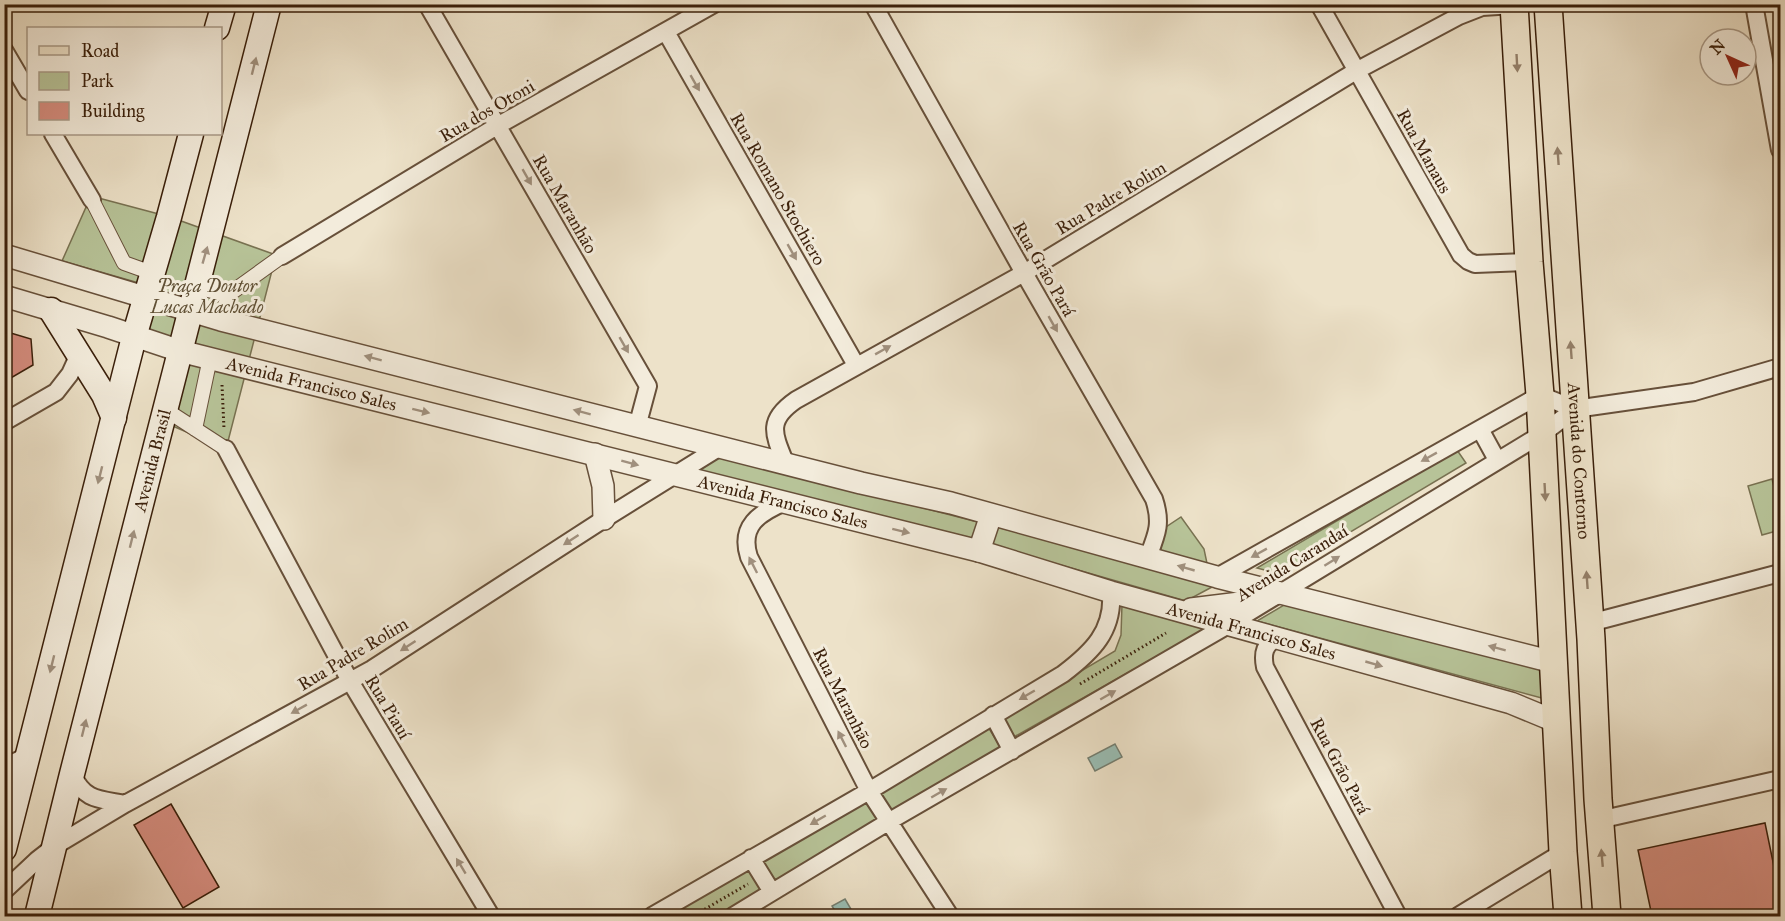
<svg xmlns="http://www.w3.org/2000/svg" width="1785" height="921" font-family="'IM FELL Great Primer',serif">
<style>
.green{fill:#b7c398;stroke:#787151;stroke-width:1.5}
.water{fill:#99beb5;stroke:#737e71;stroke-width:1.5}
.building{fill:#d58c7e;stroke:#3a1f0a;stroke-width:1.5}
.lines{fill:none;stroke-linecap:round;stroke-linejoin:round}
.pedestrian-casing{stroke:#67503a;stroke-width:16}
.minor-casing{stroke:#67503a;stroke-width:20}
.tertiary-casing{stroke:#67503a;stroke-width:24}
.secondary-casing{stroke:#3a1f0a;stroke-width:27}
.primary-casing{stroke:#3a1f0a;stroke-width:30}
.path{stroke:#3a1f0a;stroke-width:3;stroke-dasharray:1.5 3;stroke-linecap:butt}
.pedestrian{stroke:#f3ecdc;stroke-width:14}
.minor{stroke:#f3ecdc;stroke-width:16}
.tertiary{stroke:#f3ecdc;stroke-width:21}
.secondary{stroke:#f3ecdc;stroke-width:24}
.primary{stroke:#ede2c9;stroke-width:27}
.oneway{fill:#94806a}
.oneway2{fill:#a0907e}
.labels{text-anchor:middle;stroke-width:6;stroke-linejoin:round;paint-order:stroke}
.street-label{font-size:18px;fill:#3a1f0a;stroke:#f3ecdc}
.park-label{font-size:18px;font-style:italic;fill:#605035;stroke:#f3ecdc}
</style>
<rect width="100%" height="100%" fill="#ede2c9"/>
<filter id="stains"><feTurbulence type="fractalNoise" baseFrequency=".00333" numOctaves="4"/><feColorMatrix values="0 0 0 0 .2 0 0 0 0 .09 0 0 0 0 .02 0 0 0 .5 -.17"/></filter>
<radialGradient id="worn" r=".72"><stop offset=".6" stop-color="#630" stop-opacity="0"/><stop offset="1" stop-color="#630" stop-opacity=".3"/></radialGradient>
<!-- green -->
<path class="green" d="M91,196l79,21 106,38 -50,194 -65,-28 18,-72 -40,-16 14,-46 -91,-26z
M1457,450l9,13 -186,111 -23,-6z
M722,456l434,112 10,-41 15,-10 23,32 8,38 -26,14 -192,-55 -300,-74z
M1772,479l8,31v20l-18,5 -14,-49z
M1289,602l256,69 4,29 -292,-79z
M1122,604l85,24 -195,110 -10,-20 113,-67 6,-16z
M987,725l14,23 -110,68 -14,-23z
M867,799l14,21 -108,64 -13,-23z
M748,867l13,23 -43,26h-52z"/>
<!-- water -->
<path class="water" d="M1115,744l7,13 -27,14 -7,-13z
M845,899l10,17h-17l-6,-10z"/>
<!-- building -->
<path class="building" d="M4,331l27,8 2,26 -29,17z
M171,804l48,83 -36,21 -49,-83z
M1765,823l15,73v20h-128l-14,-66z"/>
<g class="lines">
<!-- pedestrian casing -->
<g class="pedestrian-casing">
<path id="pedestrian" d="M92,200l32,63 28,10
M196,287l32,8
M221,320l7,-25 54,-39
M166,410l60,39
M195,429l15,-71"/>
</g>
<!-- minor casing -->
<g class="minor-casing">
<path id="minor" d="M427,4l221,382 -11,41
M873,4l151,269 130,226c8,24 3,35 -6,58
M1319,4l142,251 7,6 7,3 54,-2
M1754,4l26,146
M666,32l190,333
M4,50l24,41
M53,134l39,66
M282,256l215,-130 217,-122
M4,422l52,-30 14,-18 9,-20
M1480,429l17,31
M226,449l124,232 141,235
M785,462c-12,-29 -18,-42 11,-62l228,-127 332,-202 103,-55 23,-9 32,-2
M785,502c-26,11 -46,24 -36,55l120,234 81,125
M1217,577l323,-182 35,14
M1590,623l190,-50
M1277,637c-12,8 -15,15 -12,30l133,249
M993,715l19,36
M4,766l7,-2 19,-10
M72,774c13,27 26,25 53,30
M1599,820l181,-41
M751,858l21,34
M4,891l33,-31 18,-14 70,-42 247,-135 232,-150 116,-72
M652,916l217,-125 194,-117c29,-22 51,-43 48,-82
M733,916l155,-94 340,-197 314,-191 33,-25 119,-17 86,-25
M1458,916l105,-64"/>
</g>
<!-- tertiary casing -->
<g class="tertiary-casing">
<g id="tertiary">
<path d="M4,255l217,65 640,163 90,20 266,74 336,85"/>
<path id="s1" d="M4,296l104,31 72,24 799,200 132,41 400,111 46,19"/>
<path d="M595,454l8,32 1,33"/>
<path d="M979,551l12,-36"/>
<path d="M1191,609l49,-6 38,-10"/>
</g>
</g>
<!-- secondary casing -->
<g class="secondary-casing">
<g id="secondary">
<path d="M217,28l7,-24"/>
<path d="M51,310l53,85 10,23"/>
<path d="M4,849l130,-512 35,-120 22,-83"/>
<path id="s2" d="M37,916l35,-142 197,-770"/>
</g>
</g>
<!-- primary casing -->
<g class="primary-casing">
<g id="primary">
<path d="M1514,4l15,258 11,133 23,457 5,64"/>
<path id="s3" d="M1548,4l43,635 7,160 9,117"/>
</g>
</g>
<!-- path -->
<path class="path" d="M222,385l2,44
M1080,684l86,-51
M693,916l55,-32"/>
<!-- pedestrian -->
<use href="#pedestrian" class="pedestrian"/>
<!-- minor -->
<use href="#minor" class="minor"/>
<!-- tertiary -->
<use href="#tertiary" class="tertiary"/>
<!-- secondary -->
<use href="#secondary" class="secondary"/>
<!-- primary -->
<use href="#primary" class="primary"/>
</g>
<!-- one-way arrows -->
<defs><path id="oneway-solid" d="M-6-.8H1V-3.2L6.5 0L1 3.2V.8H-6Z" transform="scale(1.5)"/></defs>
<g class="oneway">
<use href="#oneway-solid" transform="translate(1517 63) rotate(87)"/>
<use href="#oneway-solid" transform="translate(1558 156) rotate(-94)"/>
<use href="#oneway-solid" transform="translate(1571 350) rotate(-94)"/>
<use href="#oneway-solid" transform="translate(1545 492) rotate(87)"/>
<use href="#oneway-solid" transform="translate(1587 580) rotate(-94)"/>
<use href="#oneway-solid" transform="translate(1602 858) rotate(-95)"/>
</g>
<g class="oneway2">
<use href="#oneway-solid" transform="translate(254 66) rotate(-76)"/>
<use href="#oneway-solid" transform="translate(695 83) rotate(60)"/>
<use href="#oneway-solid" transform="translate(527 177) rotate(60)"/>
<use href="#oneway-solid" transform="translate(792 252) rotate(60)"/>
<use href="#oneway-solid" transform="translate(205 255) rotate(-74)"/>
<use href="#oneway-solid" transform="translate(1053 324) rotate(60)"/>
<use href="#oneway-solid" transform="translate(624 345) rotate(60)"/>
<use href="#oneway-solid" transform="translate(883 350) rotate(-29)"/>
<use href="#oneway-solid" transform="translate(373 358) rotate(-165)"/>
<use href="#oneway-solid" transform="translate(421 411) rotate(14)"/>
<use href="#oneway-solid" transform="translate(582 412) rotate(-165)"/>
<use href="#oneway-solid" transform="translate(1429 457) rotate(151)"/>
<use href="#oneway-solid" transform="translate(630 463) rotate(15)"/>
<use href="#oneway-solid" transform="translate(100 475) rotate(104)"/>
<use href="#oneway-solid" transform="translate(901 531) rotate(14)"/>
<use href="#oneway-solid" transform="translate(132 539) rotate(-76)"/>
<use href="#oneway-solid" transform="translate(571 540) rotate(147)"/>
<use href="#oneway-solid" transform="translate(1259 553) rotate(151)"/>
<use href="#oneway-solid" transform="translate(1332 561) rotate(-32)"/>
<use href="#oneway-solid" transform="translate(753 565) rotate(-117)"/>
<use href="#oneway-solid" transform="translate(1186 568) rotate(-164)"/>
<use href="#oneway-solid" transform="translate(408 646) rotate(147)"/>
<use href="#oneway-solid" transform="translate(1497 648) rotate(-165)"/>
<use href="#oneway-solid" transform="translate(52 664) rotate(104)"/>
<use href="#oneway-solid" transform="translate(1374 664) rotate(16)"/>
<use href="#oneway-solid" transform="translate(1027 695) rotate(150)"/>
<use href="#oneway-solid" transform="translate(1108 695) rotate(-30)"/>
<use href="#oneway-solid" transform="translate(299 709) rotate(151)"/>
<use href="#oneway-solid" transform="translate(84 728) rotate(-76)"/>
<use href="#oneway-solid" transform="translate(842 739) rotate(-117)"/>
<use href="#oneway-solid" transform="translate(939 793) rotate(-30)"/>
<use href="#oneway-solid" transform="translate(818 820) rotate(150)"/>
<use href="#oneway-solid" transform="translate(461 866) rotate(-121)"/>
</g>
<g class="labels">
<!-- street labels -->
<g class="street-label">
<text transform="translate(487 111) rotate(-30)" y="6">Rua dos Otoni</text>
<text transform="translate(1424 151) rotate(61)" y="6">Rua Manaus</text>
<text transform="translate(778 189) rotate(60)" y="6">Rua Romano Stochiero</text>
<text transform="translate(1111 198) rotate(-31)" y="6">Rua Padre Rolim</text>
<text transform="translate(565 204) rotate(60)" y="6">Rua Maranhão</text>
<text transform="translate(1044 269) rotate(60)" y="6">Rua Grão Pará</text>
<text dy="6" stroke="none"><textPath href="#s1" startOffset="320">Avenida Francisco Sales</textPath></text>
<text dy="6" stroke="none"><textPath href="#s2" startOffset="470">Avenida Brasil</textPath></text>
<text dy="6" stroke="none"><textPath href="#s3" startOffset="458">Avenida do Contorno</textPath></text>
<text dy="6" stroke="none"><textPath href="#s1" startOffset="806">Avenida Francisco Sales</textPath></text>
<text transform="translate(1292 563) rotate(-32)" y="6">Avenida Carandaí</text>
<text dy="6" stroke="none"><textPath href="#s1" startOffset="1292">Avenida Francisco Sales</textPath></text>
<text transform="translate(353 654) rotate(-31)" y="6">Rua Padre Rolim</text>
<text transform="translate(843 698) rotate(63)" y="6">Rua Maranhão</text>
<text transform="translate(388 707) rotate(59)" y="6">Rua Piauí</text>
<text transform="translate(1340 766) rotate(62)" y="6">Rua Grão Pará</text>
</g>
<!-- park labels -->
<g class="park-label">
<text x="207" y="292">Praça Doutor<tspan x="207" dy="21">Lucas Machado</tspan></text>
</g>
</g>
<!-- margin -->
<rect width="1785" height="921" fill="none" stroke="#ede2c9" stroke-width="24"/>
<rect x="6" y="6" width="1773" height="909" fill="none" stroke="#3a1f0a" stroke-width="3"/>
<rect x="12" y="12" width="1761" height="897" fill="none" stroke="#3a1f0a" stroke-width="1.5"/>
<!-- legend -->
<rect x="27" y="27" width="195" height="108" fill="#f3ecdc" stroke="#a99a88" stroke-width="1.5"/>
<rect x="39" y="46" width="30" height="9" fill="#ede2c9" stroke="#a99a88" stroke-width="1.5"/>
<text x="81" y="57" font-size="18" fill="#3a1f0a">Road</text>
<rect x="39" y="72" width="30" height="18" fill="#b7c398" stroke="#a99a88" stroke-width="1.5"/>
<text x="81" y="87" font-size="18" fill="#3a1f0a">Park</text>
<rect x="39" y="102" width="30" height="18" fill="#d58c7e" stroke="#a99a88" stroke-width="1.5"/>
<text x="81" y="117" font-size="18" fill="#3a1f0a">Building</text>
<!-- north arrow -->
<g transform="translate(1728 57) rotate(315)"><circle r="28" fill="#f3ecdc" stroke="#a99a88" stroke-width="1.5"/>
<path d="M0-4.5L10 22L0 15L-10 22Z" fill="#8f2418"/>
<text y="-9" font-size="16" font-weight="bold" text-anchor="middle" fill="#3a1f0a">N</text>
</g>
<rect width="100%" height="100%" filter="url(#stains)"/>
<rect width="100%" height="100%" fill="url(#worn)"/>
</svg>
